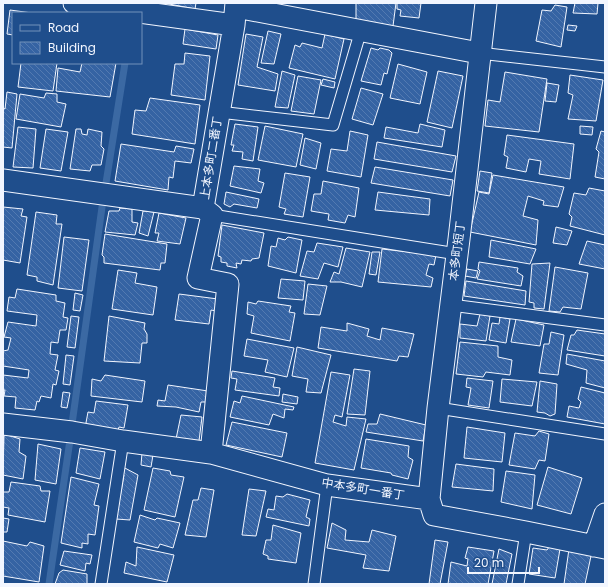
<svg xmlns="http://www.w3.org/2000/svg" width="608" height="587" font-family="Poppins,'Noto Sans JP',sans-serif">
<style>
.lines{fill:none;stroke-linecap:round;stroke-linejoin:round}
.stream{stroke:#3b69a3;stroke-width:7}
.building{fill:url(#building-back-hatch);stroke:#f2f6ff}
.lane-casing{stroke:#f2f6ff;stroke-width:13}
.street-casing{stroke:#f2f6ff;stroke-width:23}
.lane{stroke:#1f4e8c;stroke-width:11}
.street{stroke:#1f4e8c;stroke-width:21}
.labels{text-anchor:middle;stroke-width:3;stroke-linejoin:round;paint-order:stroke}
.street-label{font-size:12px;fill:#f2f6ff;stroke:#1f4e8c}
</style>
<defs>
<pattern id="building-back-hatch" width="6" height="6" patternUnits="userSpaceOnUse"><rect width="6" height="6" fill="#3563a3"/><path d="M-1 5l2 2M0 0l6 6M5-1l2 2" fill="none" stroke="#537ab1"/></pattern>
</defs>
<rect width="100%" height="100%" fill="#1f4e8c"/>
<g class="lines">
<!-- stream -->
<path class="stream" d="M106,183l19,-120
M72,424l31,-224
M49,584l21,-144"/>
</g>
<!-- building -->
<path class="building" d="M164,3h32l-1,6z
M356,3h40l-3,23 -37,-5z
M397,3h24l-2,15 -19,-2 1,-6 -4,-1z
M575,3h23l-1,11 -24,-1z
M555,5l12,2 -6,40 -25,-6 6,-31 9,1z
M10,10l22,3h-19v22l-6,-1z
M568,25l9,1 -2,5 -8,-1z
M185,29l33,6 -2,14 -33,-5z
M268,31l13,3 -7,30 -13,-1z
M246,34l17,3 -6,30 21,7 -3,17 -37,-6z
M325,34l19,5 -9,40 -46,-11 6,-23 5,2 2,-4 20,5z
M371,48l7,2 2,-2 9,2 3,3 -5,21 -3,-1 -3,12 -20,-4z
M185,53l25,3 -5,44 -34,-5 4,-31h9z
M21,63h36l-4,28 -35,-4z
M82,63h34l-6,34 -54,-6 2,-23 22,4z
M398,64l29,8 -7,32 -30,-6z
M282,71l13,4 -7,33 -13,-1z
M438,71l25,5 -11,52 -25,-6z
M505,72l42,7 -8,53 -54,-6 3,-26 12,2z
M570,75l33,5 -7,41 -28,-2 5,-24 -5,-2z
M298,76l23,4 -7,34 -23,-3z
M323,79l12,3 -1,6 -13,-3z
M547,83l12,2 -3,17 -11,-1z
M361,88l22,6 -10,31 -21,-6z
M7,92l10,2 -5,54 -9,-1v-39l2,1z
M46,93l11,1v8l9,2 -5,23 -45,-8 4,-25 24,4z
M150,98l50,7 -5,39 -63,-10 3,-24 11,1z
M235,124l23,3 -5,34 -11,-2 1,-7 -11,-1 2,-6h-3z
M420,124l25,6 -3,17 -58,-9 2,-11 32,6z
M265,126l38,8 -7,33 -38,-7z
M580,126l13,1 -1,8 -12,-1z
M18,127l18,2 -3,39 -20,-1z
M46,129l22,3 -7,39 -21,-3z
M76,129h5l1,5 5,1 1,-6 14,3 -1,14 3,3 -3,16h-9l-2,6 -20,-2z
M350,131l18,4 -7,42 -34,-6 4,-22 16,2z
M601,131l4,1v47l-10,-2 4,-25 -3,-3z
M507,135l67,9 -4,35 -31,-5 2,-13 -12,-2 -3,13 -20,-4 2,-11 -4,-2z
M305,138l16,5 -5,26 -16,-4z
M377,142l79,14 -4,16 -78,-13z
M121,144l53,8 2,-6 18,3 -3,14 -16,-2 -2,17 -4,-1 -1,13 -53,-9z
M234,166l26,3 -2,12 6,2 -3,10 -31,-7z
M375,167l78,13 -3,16 -79,-13z
M480,171l12,2 -3,20 -12,-2z
M285,173l25,4 -7,40 -19,-3 2,-5 -7,-2z
M493,175l71,12 -6,20 -15,-2 1,-4 -16,-5 -5,20 15,4 -2,25 -66,-13 9,-40 10,2z
M323,181l36,7 -4,29 -7,-2 -3,8 -17,-3 1,-6 -18,-3 3,-17h7z
M589,188l16,3v44l-35,-9 2,-9 -3,-3 5,-21 12,2z
M226,192l33,7 -2,9 -23,-4 -4,3 -6,-3z
M378,192l52,7 -1,16 -54,-5z
M3,207l20,2 -2,7 6,1 -7,46 -17,-3z
M120,208l12,1v13l6,1 -3,12 -30,-3 4,-21h10z
M143,211l11,1 -6,24 -9,-3z
M36,212l21,3 -1,9h6l-9,61 -16,-4v-4l-10,-2z
M159,213l27,5 -6,26 -23,-3 2,-8h-4z
M222,225l42,8 -5,25 -7,1 -1,2 -9,-1 -1,4 -5,-1 1,5 -10,-2v-3l-6,-1v-5l-3,-1z
M556,227l16,4 -5,14 -14,-2z
M105,234l62,10 -2,19h-4l-1,7 -56,-7v-6l-2,-2z
M64,237l25,3 -7,51 -24,-3z
M288,237l14,3 -6,33 -28,-7 3,-20 5,1 2,-9 7,2z
M491,240l45,9 -6,15 -41,-7z
M587,241l18,4v24l-26,-5z
M317,243l26,4 -5,20 -14,-4 -6,16 -18,-3 7,-25 7,1z
M346,248l24,4 -8,35 -21,-5h-11l4,-10 5,2z
M382,249l54,6 -2,10 -5,-1 -3,11 7,3 -2,9 -53,-5z
M372,252h8l-4,23 -7,-1z
M479,262l39,6 -1,4 6,4 -2,10 -44,-7 3,-8 -2,-2z
M550,263l-6,46 -10,-1v-5l-5,-1 3,-38z
M555,267l33,6 -7,36 -18,-2 -3,5 -11,-1z
M467,269l11,2 -2,7 -11,-2z
M118,270l19,3 -2,10 22,4 -4,28 -41,-6z
M281,279l24,2 -2,19 -25,-2z
M466,281l60,10 -1,14 -61,-9z
M308,284l19,2 -7,29 -16,-1z
M17,289l39,6v6l9,2 -2,14 5,1 -2,12h-6l-2,13 -7,-1 -1,12 8,1 -3,15 4,1 -3,14 -3,-1 -2,14 -10,-2 -2,6 -2,-1 -2,9 -20,-2 1,-11 -12,-1 1,-6h-2v-15l25,3 1,-8 -26,-4v-15l5,-1 3,-12 -7,-1 4,-15 28,4 1,-11 -30,-4 2,-14 6,1z
M75,293l8,2 -3,16 -7,-1z
M179,294l39,5 -2,12 -5,-1 -2,14 -34,-4z
M258,301l33,5 -2,6 6,1 -5,28 -39,-8 3,-17 -7,-2 1,-12 8,2z
M480,314l10,2 -4,25 -26,-3v-14l17,2z
M71,316l8,1 -4,31 -8,-1z
M109,316l36,7 -1,6 3,5v9h-5l-2,20 -36,-2z
M500,317l10,2 -4,24 -17,-3 3,-17 7,1z
M516,319l28,6 -4,21 -29,-4z
M347,323l22,6 -2,7 13,4 2,-12 32,6 -6,23 -9,-1 -2,5 -79,-13 3,-21 26,4z
M577,330l28,4v22l-38,-6 4,-15h3z
M551,332l13,3 -6,40 -19,-2 5,-29h5z
M247,339l47,9 -7,29 -22,-5 3,-12 -24,-4z
M460,342l38,4v11l14,3 -2,15 -24,-3 -3,5 -27,-3z
M297,347l34,8 -10,38 -15,-1 2,-13 -16,-3z
M567,354l38,7v27l-19,-5 1,-13 -21,-6z
M66,355l8,1 -4,29 -7,-1z
M354,369l16,2 -5,44 -18,-1z
M232,371l43,7 -2,9 7,1 -1,8 -44,-6 2,-11 -6,-1z
M331,372l19,3 -8,42 -7,-2 -2,7 13,4 1,-9 19,2 -12,51 -39,-7z
M105,375l40,6 -3,21 -51,-6 1,-17 9,2z
M467,378l26,3 -4,27 -21,-3 3,-17 -5,-1z
M502,379l35,3 -5,24 -32,-4z
M540,381l17,3 -2,30 -5,2 -5,-3 -8,-1z
M168,385l40,6 -2,11h-5l-2,10 -23,-5 -19,-1 1,-6 7,1z
M581,387l24,6v31l-38,-7 2,-11 10,2 2,-6 -3,-3z
M63,392l7,1 -3,15 -6,-1z
M283,394l15,3 -1,7 -15,-2z
M242,396l52,11 -1,3 -8,-1 -1,9 -11,-4 -4,11 -39,-8 4,-16 6,2z
M96,401l32,4 -4,23 -5,-1 -2,6 -32,-5 3,-16 6,1z
M380,414l46,11 -3,16 -57,-9 2,-8h9z
M181,415l21,2 -3,24 -7,4 -16,-6z
M232,422l55,11 -5,24 -56,-12z
M467,427l38,6 -3,29 -38,-4z
M539,431l10,3 -4,27 -6,-1 -4,9 -26,-4 6,-32 20,3z
M4,434l16,5 -1,13 7,4 -3,23 -20,-4z
M366,439l43,7 -1,11 5,3 -5,19 -16,-4 -1,-2 -30,-5z
M38,444l23,5 -5,35 -21,-4z
M80,448l25,4 -5,27 -24,-6z
M142,453l11,2 -2,12 -10,-2z
M456,464l38,5 -1,22 -41,-4z
M123,467l15,8 -8,45 -14,-1 8,-44 -3,-3z
M548,467l34,11 -11,36 -34,-9z
M153,468l17,3 1,4 13,2 -9,40 -31,-7z
M506,471l29,4 -3,34 -31,-7z
M71,477l28,7 -5,21 5,1 -4,29 -7,-1v10l-6,-1v5l-21,-5z
M11,482l29,4 1,5h9l-5,31 -37,-7 1,-7 -6,-1v-15h6z
M201,488l13,2 -8,47 -21,-2 8,-35h5z
M249,489l17,2 -10,45 -14,-1z
M287,494l23,6 -4,17 4,2 -1,7 -43,-9 2,-8 6,1 2,-14 7,1z
M140,515l15,5 2,-2 23,5 -7,25 -13,-4 -2,4 -24,-6z
M3,518l6,1 -2,13h-4z
M332,523l14,7 -1,10 24,2 3,-12 24,6 -7,35 -26,-3 3,-13 -39,-7z
M273,525l28,8 -5,30 -28,-4v-3l-5,-2 3,-14h5z
M435,540l13,2 -8,42h-11z
M3,541l24,5 3,-4 14,4 -5,36 -36,-6z
M137,547l37,8 -7,27 -43,-9 2,-11 10,4z
M468,547l26,4 -6,33h-40l3,-22 16,4 1,-7 -3,-1z
M549,547l11,2 -5,29 -26,-4 4,-26 14,2z
M499,549l13,5 -6,30h-14z
M569,549l22,7 -6,28h-21z
M64,551l28,4 -2,9 -4,-1 -1,8 -25,-6z
M63,570l24,4v10h-32l4,-11z"/>
<g class="lines">
<!-- lane casing -->
<g class="lane-casing">
<path id="lane" d="M479,53l126,14
M219,112l114,13 28,-95
M212,215l245,39
M451,305l154,20
M438,408l167,26
M101,584l22,-143
M314,584l13,-99
M518,584l8,-52"/>
</g>
<!-- street casing -->
<g class="street-casing">
<path id="street" d="M74,3l160,22
M486,3l-27,236 -21,169 -9,91 5,16 92,17 79,16
M236,7l243,46
M3,180l200,28 9,7 -14,63 30,6 -17,169
M203,208l31,-183 2,-22
M3,424l69,8 51,9 88,12 116,32 102,14
M594,546l11,-32"/>
</g>
<!-- lane -->
<use href="#lane" class="lane"/>
<!-- street -->
<use href="#street" class="street"/>
</g>
<g class="labels">
<!-- street labels -->
<g class="street-label">
<text transform="translate(211 158) rotate(-81)" y="4">上本多町二番丁</text>
<text transform="translate(457 251) rotate(-83)" y="4">本多町短丁</text>
<text transform="translate(363 489) rotate(9)" y="4">中本多町一番丁</text>
</g>
</g>
<!-- border -->
<rect width="608" height="587" fill="none" stroke="#f2f6ff" stroke-width="8"/>
<!-- legend -->
<rect x="12" y="12" width="130" height="52" fill="#1f4e8c" stroke="#7391ba"/>
<rect x="20" y="25" width="20" height="6" fill="#1f4e8c" stroke="#7391ba"/>
<text x="48" y="32" font-size="12" fill="#f2f6ff">Road</text>
<rect x="20" y="42" width="20" height="12" fill="url(#building-back-hatch)" stroke="#7391ba"/>
<text x="48" y="52" font-size="12" fill="#f2f6ff">Building</text>
<!-- scale -->
<path d="M468 567v6h71v-6" fill="none" stroke="#f2f6ff" stroke-width="2"/>
<text x="474" y="567" font-size="12" fill="#f2f6ff" stroke="#1f4e8c" stroke-width="3" paint-order="stroke">20 m</text>
</svg>
